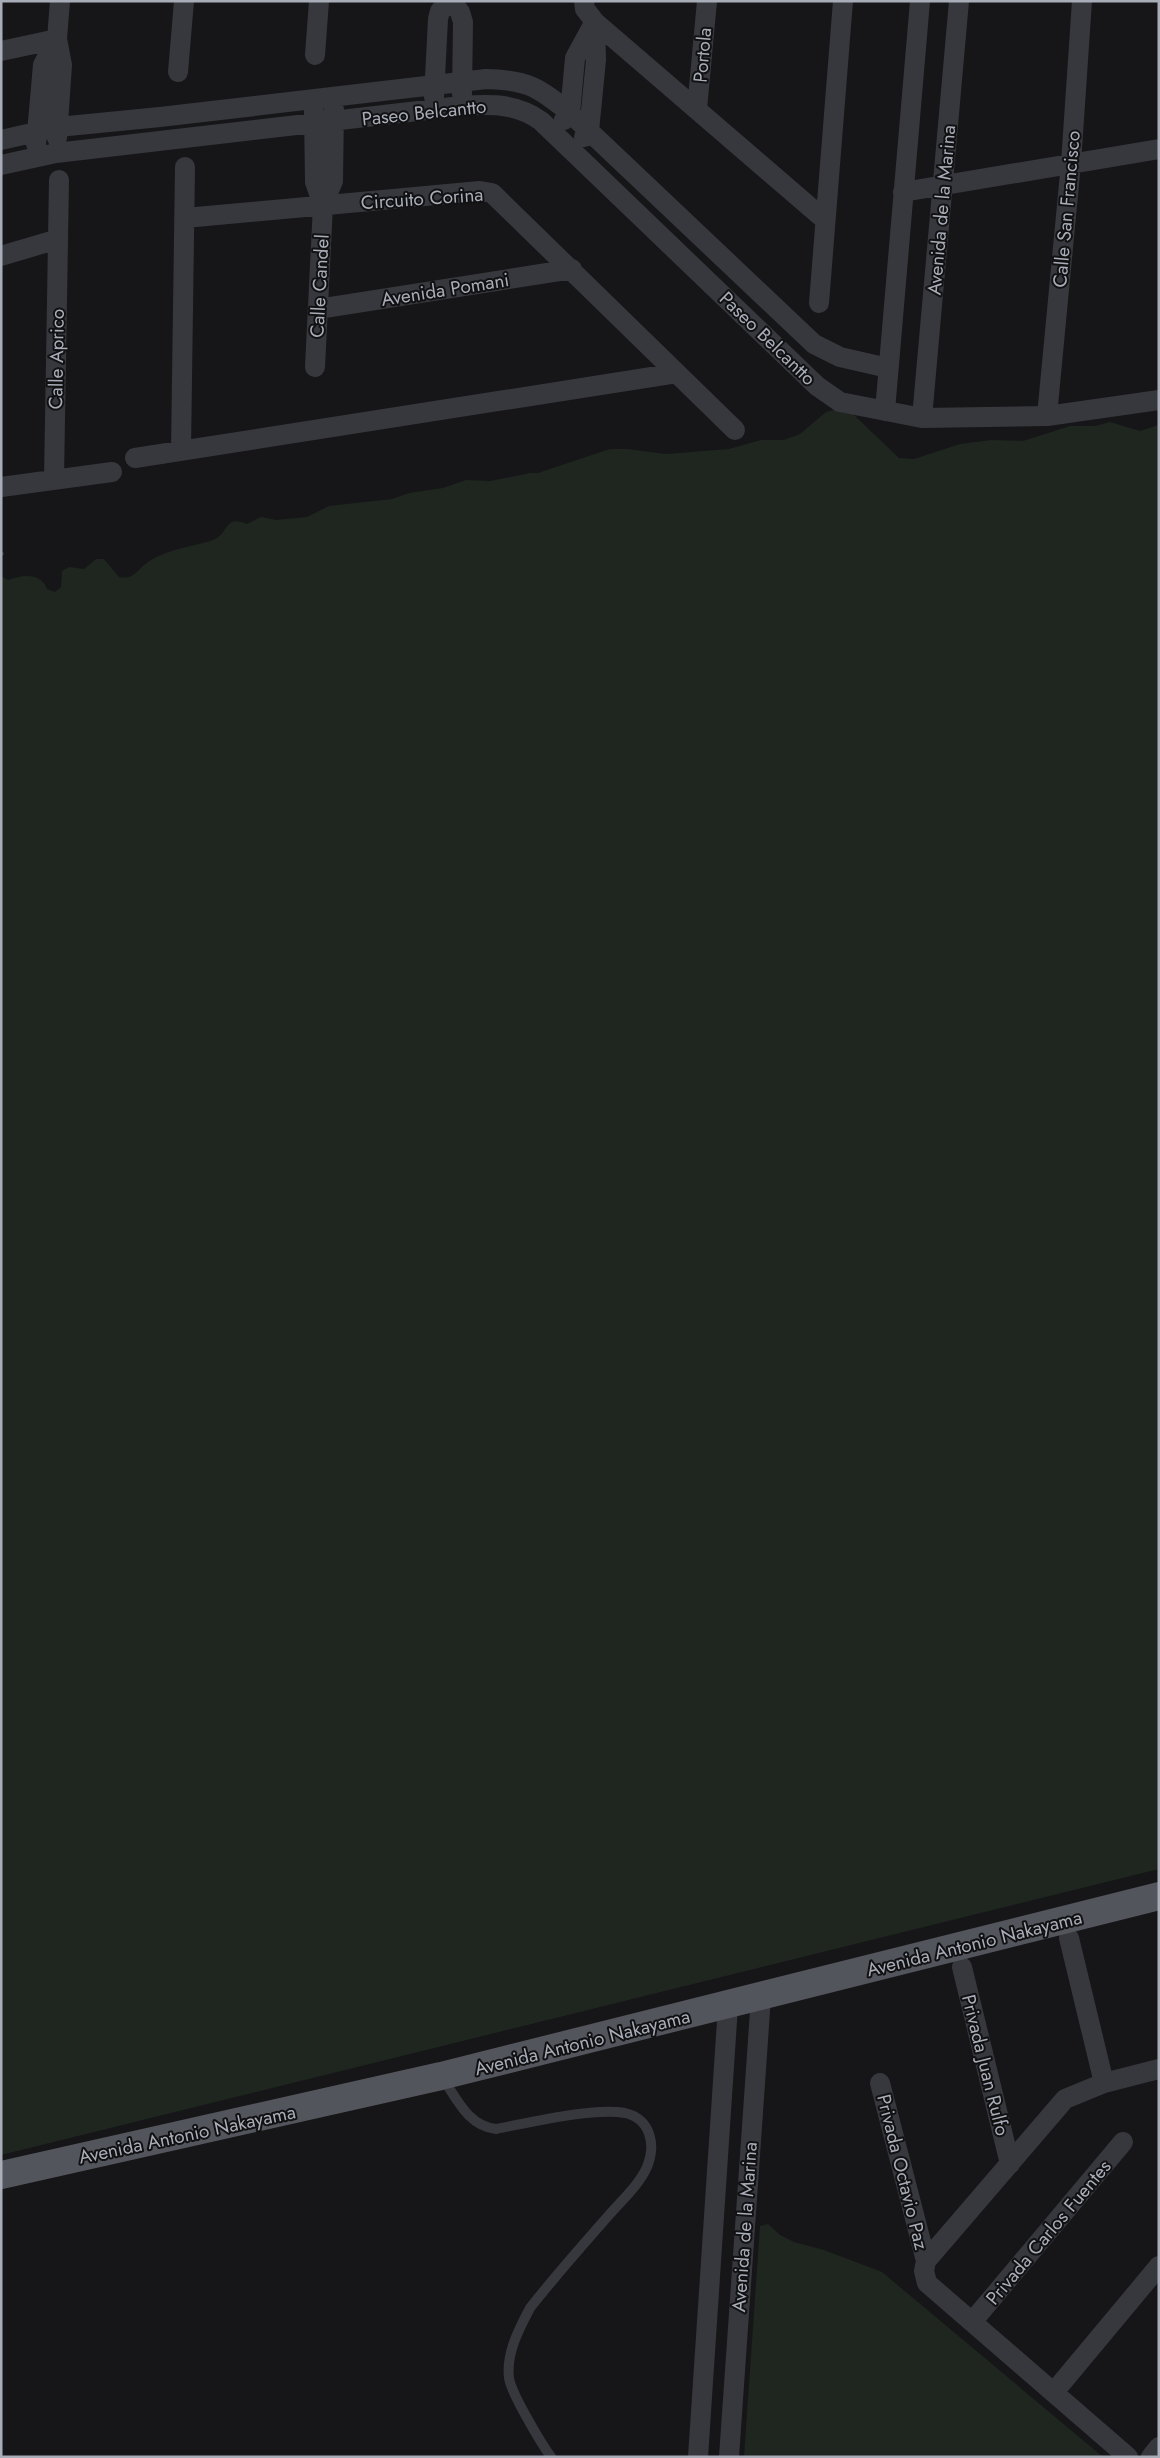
<svg xmlns="http://www.w3.org/2000/svg" width="1160" height="2458" font-family="Jost,sans-serif">
<style>
.green{fill:#1e261f}
.lines{fill:none;stroke-linecap:round;stroke-linejoin:round}
.path{stroke:#3d3f44;stroke-width:3;stroke-dasharray:2.5 4;stroke-linecap:butt}
.lane{stroke:#37383d;stroke-width:10}
.street{stroke:#37383d;stroke-width:20}
.primary{stroke:#53555c;stroke-width:28}
.labels{text-anchor:middle;stroke-width:4;stroke-linejoin:round;paint-order:stroke}
.street-label{font-size:19px;fill:#a8adb8;stroke:#111113}
</style>
<rect width="100%" height="100%" fill="#161618"/>
<!-- green -->
<path class="green" d="M841,408l13,7 45,43 15,1 46,-15 31,-4 32,1 47,-15h25l15,-4 30,9 19,-6v1444l-1158,286v-1579l7,4c15,-5 32,-8 39,9l8,3 6,-5 1,-16 7,-4 15,2 12,-10h8l15,18c16,3 17,-7 29,-15 22,-14 41,-14 65,-22 16,-6 11,-26 34,-16l14,-7 15,3 31,-3 22,-11 63,-7 17,-6 34,-5 23,-8 24,1 40,-8h8l72,-24h17l39,5 63,-5 32,-9h23l16,-6 26,-22z
M768,2224l12,11 14,7 30,8 58,22 221,185h-359l16,-231z"/>
<g class="lines">
<!-- path -->
<path class="path" d="M1,554l5,-1"/>
<!-- lane -->
<path class="lane" d="M442,2077c15,22 26,49 54,52 32,-6 98,-22 129,-16 26,6 31,32 22,54 -8,18 -25,33 -38,48 -27,31 -54,61 -79,93 -11,21 -24,45 -21,70 2,15 32,65 42,79"/>
<!-- street -->
<path class="street" d="M451,1l9,11 3,10 -1,72
M584,1l1,8 10,13 230,198
M1,51l56,-12
M315,55l4,-54
M178,72l6,-71
M434,97l4,-78 2,-8 10,-10
M697,109l10,-108
M314,111l1,71 8,23
M564,120l6,-7 5,-55 19,-35
M584,137l5,-6 7,-71 -1,-38
M57,138l5,-73 -5,-26 3,-38
M1,140l57,-13 102,-10 326,-38c42,1 52,8 84,34l244,231 26,13 48,11
M36,144l7,-79 14,-26
M1,165l55,-12 405,-47c30,-2 55,-3 80,15l276,265 23,16 82,16 125,-2 112,-16
M903,192l256,-43
M185,218l295,-27 12,2 243,237
M1,256l57,-17
M819,303l24,-302
M318,309l254,-40
M315,367l8,-162 10,-24 1,-72
M885,411l35,-410
M1047,416l24,-253 11,-162
M922,418l37,-417
M181,450l4,-283
M135,458l542,-85
M54,480l5,-300
M1,487l111,-15
M1069,1938l35,145
M962,1967l48,197
M880,2083l46,178
M972,2322l151,-180
M1054,2392l105,-126
M698,2457l30,-451
M729,2457l32,-460
M1128,2457l-201,-174 -3,-12 2,-10 139,-162 39,-16 55,-14
M1151,2457l8,-10"/>
<!-- primary -->
<path class="primary" d="M1,2175l440,-99 718,-180"/>
</g>
<g class="labels">
<!-- street labels -->
<g class="street-label">
<text transform="translate(702 55) rotate(-85)" y="7">Portola</text>
<text transform="translate(424 112) rotate(-6)" y="7">Paseo Belcantto</text>
<text transform="translate(422 198) rotate(-4)" y="7">Circuito Corina</text>
<text transform="translate(1066 209) rotate(-85)" y="7">Calle San Francisco</text>
<text transform="translate(941 210) rotate(-85)" y="7">Avenida de la Marina</text>
<text transform="translate(319 286) rotate(-87)" y="7">Calle Candel</text>
<text transform="translate(445 289) rotate(-9)" y="7">Avenida Pomani</text>
<text transform="translate(768 338) rotate(44)" y="7">Paseo Belcantto</text>
<text transform="translate(56 359) rotate(-89)" y="7">Calle Aprico</text>
<text transform="translate(974 1943) rotate(-14)" y="7">Avenida Antonio Nakayama</text>
<text transform="translate(582 2042) rotate(-14)" y="7">Avenida Antonio Nakayama</text>
<text transform="translate(986 2065) rotate(76)" y="7">Privada Juan Rulfo</text>
<text transform="translate(187 2134) rotate(-12)" y="7">Avenida Antonio Nakayama</text>
<text transform="translate(903 2172) rotate(76)" y="7">Privada Octavio Paz</text>
<text transform="translate(744 2227) rotate(-86)" y="7">Avenida de la Marina</text>
<text transform="translate(1048 2232) rotate(-50)" y="7">Privada Carlos Fuentes</text>
</g>
</g>
<!-- border -->
<rect width="1160" height="2458" fill="none" stroke="#a8adb8" stroke-width="5"/>
</svg>
